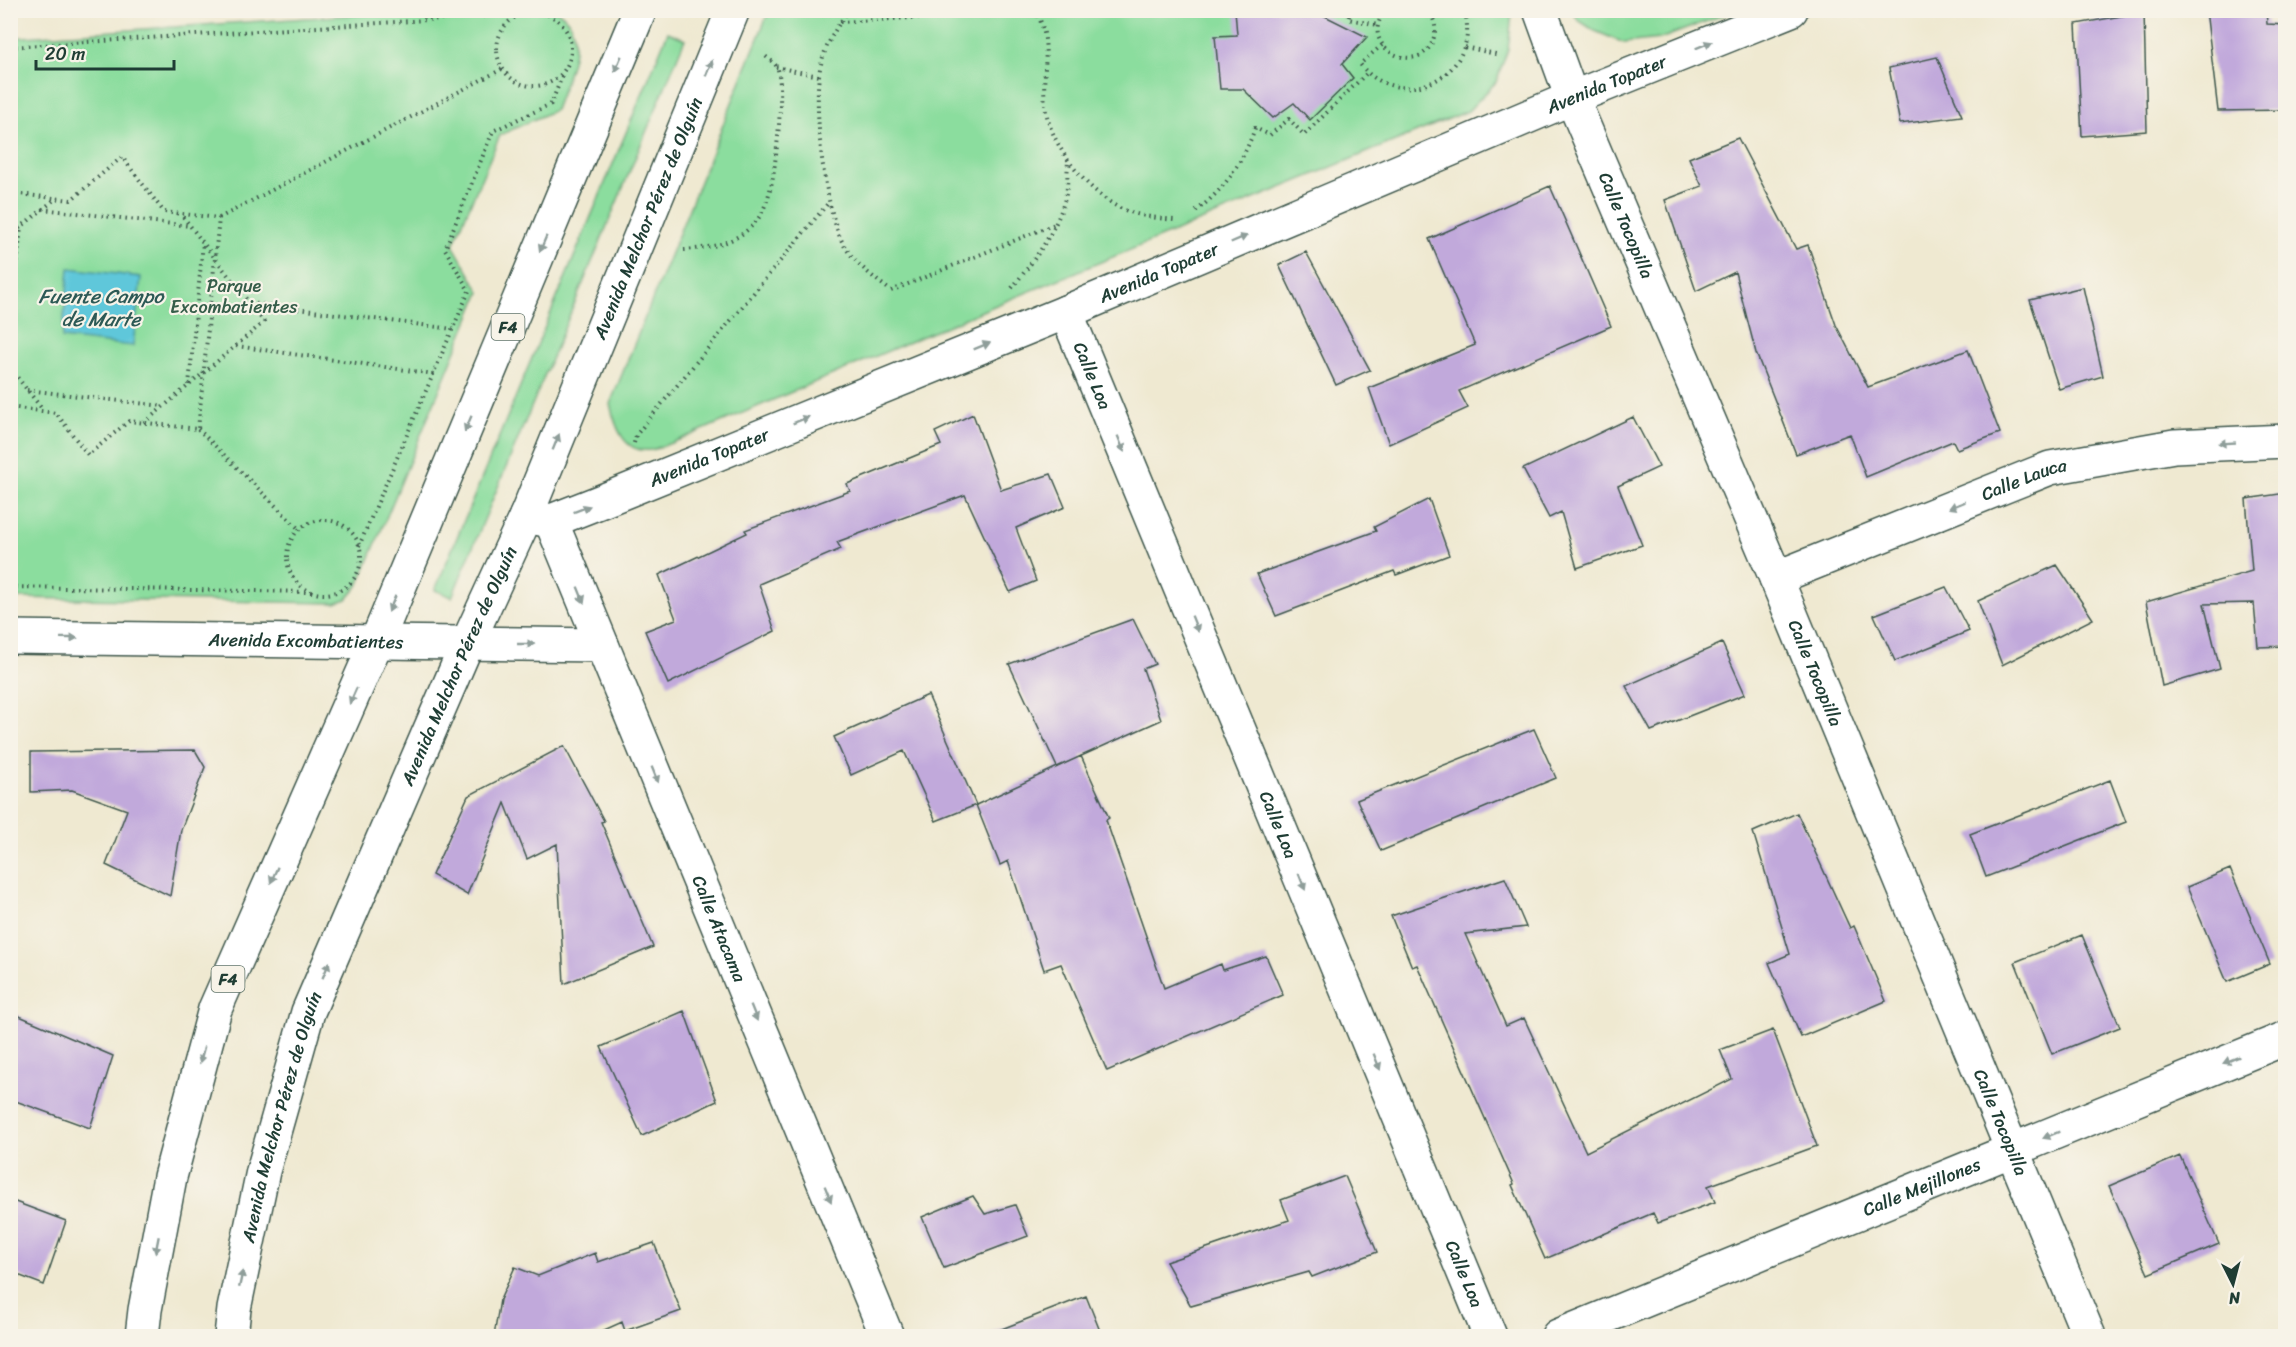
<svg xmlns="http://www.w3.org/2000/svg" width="2296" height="1347" font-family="Sriracha,sans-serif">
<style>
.green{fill:#8bdd9e;stroke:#558d69;stroke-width:1.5}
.water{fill:#5ec7da;stroke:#3e8287;stroke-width:1.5}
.building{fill:#c1a9db}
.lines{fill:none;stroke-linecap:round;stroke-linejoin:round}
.street-casing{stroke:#3e574c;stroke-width:36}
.highway-casing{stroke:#3e574c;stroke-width:36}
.path{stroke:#3e574c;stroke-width:4;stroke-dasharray:1.5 4.5;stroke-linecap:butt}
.street{stroke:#fff;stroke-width:33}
.highway{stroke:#fff;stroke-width:33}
.oneway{fill:#8f9e9a}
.labels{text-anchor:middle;stroke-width:4.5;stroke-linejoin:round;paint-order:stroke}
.shield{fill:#f7f3e8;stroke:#60746a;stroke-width:1.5}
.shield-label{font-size:16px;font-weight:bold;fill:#1f3d34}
.street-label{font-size:18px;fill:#1f3d34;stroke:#f7f3e8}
.park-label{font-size:18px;fill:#355d49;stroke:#f7f3e8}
.water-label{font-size:20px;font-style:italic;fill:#2c5955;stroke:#f7f3e8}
</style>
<rect width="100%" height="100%" fill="#f7f3e8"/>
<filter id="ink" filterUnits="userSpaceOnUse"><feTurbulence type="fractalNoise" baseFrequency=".0167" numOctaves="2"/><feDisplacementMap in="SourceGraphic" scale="12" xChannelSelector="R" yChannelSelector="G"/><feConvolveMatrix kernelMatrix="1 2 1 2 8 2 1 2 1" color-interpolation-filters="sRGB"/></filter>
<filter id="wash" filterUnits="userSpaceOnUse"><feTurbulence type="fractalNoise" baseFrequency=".008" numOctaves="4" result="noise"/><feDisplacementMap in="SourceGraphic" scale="24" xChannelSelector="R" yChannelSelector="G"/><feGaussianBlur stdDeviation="1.35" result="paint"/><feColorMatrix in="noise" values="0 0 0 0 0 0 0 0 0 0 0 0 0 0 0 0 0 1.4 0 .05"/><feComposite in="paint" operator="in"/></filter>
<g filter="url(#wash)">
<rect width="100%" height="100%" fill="#efe9d1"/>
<!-- green -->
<path class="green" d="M426,10l131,1c35,21 8,69 -2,99l-55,25 -47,110 27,47 -122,294 -11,13 -12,4 -324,-5 -1,-560z
M769,11h742l1,3 -4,35 -12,33 -28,29 -467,192 -322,137c-9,3 -19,8 -28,10 -28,4 -36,-25 -41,-46z
M1572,11h162l-74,28 -36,4 -29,-12 -17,-11z
M668,32l17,7 -233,558 -17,-7z"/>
<!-- water -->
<path class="water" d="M69,268l72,9 -8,69 -71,-8z"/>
<g id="blocks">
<!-- building -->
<path class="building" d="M1235,10h78l54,27 -25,27 11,14 -43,42 -16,-17 -21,15 -30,-29h-23l-5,-53 22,-1z
M2206,10h60l1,14 19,1v85l-68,1z
M2144,12l3,119 -65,5 -6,-112z
M1937,57l25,59 -62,8 -11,-56z
M1738,138l58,111 12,-4 28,80 32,62 100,-37 32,83 -43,16 -4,-8 -87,36 -16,-43 -54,20 -40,-101 -21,-81 -39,19 -31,-91 37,-14 -13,-28z
M1550,186l61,140 -152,65 9,17 -79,36 -20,-56 106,-43 -46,-106z
M1306,252l64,118 -34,15 -57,-120z
M2083,287l20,89 -44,13 -29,-89z
M973,414l28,76 50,-16 14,33 -49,21 20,53 -26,11 -45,-97 -128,47 4,7 -82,35 16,47 -107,53 -23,-53 31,-12 -17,-44 88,-42 -2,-3 105,-39 -3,-7 94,-39 -6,-13z
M1633,417l26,50 -41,19 24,59 -65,23 -16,-56 -12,6 -26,-49z
M2286,493v153l-28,1 -4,-44 -50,1 16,65 -58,17 -16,-84 106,-31 -6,-72z
M1429,499l20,56 -53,20 -2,-4 -118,45 -19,-42 119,-43 -2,-4z
M2057,565l36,54 -91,46 -24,-64z
M1946,587l23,44 -74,30 -21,-46z
M1133,619l22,45 -12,5 18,51 -104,47 -48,-103z
M1722,643l23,51 -94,37 -25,-45z
M928,695l48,110 -40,16 -32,-70 -53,24 -17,-38z
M1534,729l22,49 -175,73 -24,-51z
M564,746l40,75 -3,1 52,125 -89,37 -7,-140 -30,15 -22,-56 -38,92 -35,-20 36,-79z
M195,750l10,17 -24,63 -11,66 -64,-31 21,-55 -55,-20 -41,2v-40z
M1081,756l28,62 -3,2 58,168 57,-24 2,6 43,-14 17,39 -176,76 -46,-107 -17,6 -36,-109 -8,4 -24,-60z
M2110,780l16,42 -140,55 -16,-43z
M1797,813l53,115 4,-2 32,75 -85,36 -32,-74 21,-9 -37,-122z
M2230,869l40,95 -43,18 -40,-95z
M1505,878l21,49 -61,7 41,92 18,-8 62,134 146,-73 -12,-29 53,-20 44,116 -109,40 7,16 -57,21 -5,-10 -108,46 -33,-74 2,-1 -97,-219 -5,2 -21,-51z
M2082,935l38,92 -68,27 -37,-92z
M684,1011l33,90 -75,35 -41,-89z
M10,1012l103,44 -23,72 -80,-29z
M2180,1156l39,88 -71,30 -39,-88z
M1345,1176l32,76 -65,25 -3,-5 -118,34 -25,-44 123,-42 -8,-20z
M973,1196l12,18 30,-9 13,31 -84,32 -22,-51z
M10,1200l56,21 -22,64 -34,-13z
M654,1243l27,68 -56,20 -3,-9 -31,14h-97l6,-36 15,-33 23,9 57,-23 3,9z
M1086,1296l16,40h-112l-1,-2z"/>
</g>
</g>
<g filter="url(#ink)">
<use href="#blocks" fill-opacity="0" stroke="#3e574c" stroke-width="1.5"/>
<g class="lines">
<!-- street casing -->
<g class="street-casing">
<g id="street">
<path id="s1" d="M1540,10l32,88 204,480 313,758"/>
<path id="s2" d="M1066,312l424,1024"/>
<path id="s3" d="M526,516l25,5 51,-20 464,-189 506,-214 219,-88"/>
<path id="s4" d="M551,521l336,815"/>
<path id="s5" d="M1776,578l274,-110 124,-22 112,-5"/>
<path id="s6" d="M10,637l592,8"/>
<path id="s7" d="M1558,1336l728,-298"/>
</g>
</g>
<!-- highway casing -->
<g class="highway-casing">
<g id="highway">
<path d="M142,1336l3,-26 25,-133 45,-168 161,-366 264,-633"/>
<path id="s8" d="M231,1336l3,-27 29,-138 45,-159 159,-368 59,-128 207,-506"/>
</g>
</g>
<!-- path -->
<path class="path" d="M849,10c-14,18 -28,43 -30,66 -5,38 6,138 26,171 12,18 29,31 46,44l164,-67
M1035,10c19,32 6,60 10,94 3,38 41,87 75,104 17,8 36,10 54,12
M1351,10l-3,9 30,6
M1386,10c-32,37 36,71 48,27 3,-10 0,-19 -6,-27
M497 49a37 37 0 1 1 74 0a37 37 0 1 1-74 0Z
M840,22l195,-11
M1382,45l-22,19c28,38 89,28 104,-17 5,-12 3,-24 1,-37
M10,47l509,-33
M1465,47l35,8
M776,67l43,9
M10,193l61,7 51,-43 42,55 55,6 -21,211 -69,-8 -41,34 -32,-42 -46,-6
M42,209l148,17
M1196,211c29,-22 47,-49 59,-83l15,7 19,-16 15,16 63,-62
M219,218l283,-149
M10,236l44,-36
M684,250c27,-2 55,-7 73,-30 6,-7 11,-21 13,-30 6,-20 15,-106 7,-123 -3,-5 -10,-9 -14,-13
M1012,288c22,-28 46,-58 54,-94 2,-10 1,-22 2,-33
M250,303l203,26
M10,334l11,-107
M236,346l198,28
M10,368l33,42
M189,385l14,-142
M27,390l136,16
M144,423l120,-101 -83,-108
M198,429l101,100
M634,443l2,-8 193,-233
M287 557a37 37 0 1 1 74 0a37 37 0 1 1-74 0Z
M359,546l110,-255 -24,-42 48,-118 58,-27 12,-30
M10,587l301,5"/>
<!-- street -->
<use href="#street" class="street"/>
<!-- highway -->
<use href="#highway" class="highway"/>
</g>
<!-- one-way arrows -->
<defs><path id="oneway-solid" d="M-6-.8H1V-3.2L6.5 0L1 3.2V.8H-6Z" transform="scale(1.5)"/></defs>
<g class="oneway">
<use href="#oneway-solid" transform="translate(1704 45) rotate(-22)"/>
<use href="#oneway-solid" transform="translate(618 64) rotate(113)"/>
<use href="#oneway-solid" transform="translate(709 68) rotate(-68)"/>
<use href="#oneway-solid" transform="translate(1239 239) rotate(-23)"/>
<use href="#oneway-solid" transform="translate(543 244) rotate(113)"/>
<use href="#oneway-solid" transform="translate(982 346) rotate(-22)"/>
<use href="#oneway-solid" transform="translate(801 420) rotate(-22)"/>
<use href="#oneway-solid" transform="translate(468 424) rotate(113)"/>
<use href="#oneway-solid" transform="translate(556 442) rotate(-68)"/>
<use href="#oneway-solid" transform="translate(2227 443) rotate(177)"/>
<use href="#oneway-solid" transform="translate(1121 444) rotate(68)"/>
<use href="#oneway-solid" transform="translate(1957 505) rotate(158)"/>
<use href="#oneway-solid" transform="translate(582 509) rotate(-21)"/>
<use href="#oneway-solid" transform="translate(581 595) rotate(68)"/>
<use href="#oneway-solid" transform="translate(392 604) rotate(113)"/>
<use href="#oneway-solid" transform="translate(1195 624) rotate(68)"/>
<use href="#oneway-solid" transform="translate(69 638) rotate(1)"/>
<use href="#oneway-solid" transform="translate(526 644)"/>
<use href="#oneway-solid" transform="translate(353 696) rotate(114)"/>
<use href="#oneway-solid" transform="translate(655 775) rotate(68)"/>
<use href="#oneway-solid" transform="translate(274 875) rotate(114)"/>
<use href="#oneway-solid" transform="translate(1302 882) rotate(68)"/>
<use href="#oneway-solid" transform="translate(326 970) rotate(-67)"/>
<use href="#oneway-solid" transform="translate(754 1013) rotate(68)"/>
<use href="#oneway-solid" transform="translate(202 1055) rotate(105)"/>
<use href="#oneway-solid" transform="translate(2231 1060) rotate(158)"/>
<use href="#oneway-solid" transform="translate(1377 1062) rotate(68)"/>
<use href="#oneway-solid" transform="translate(2051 1135) rotate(158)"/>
<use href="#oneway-solid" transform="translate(828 1194) rotate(68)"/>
<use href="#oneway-solid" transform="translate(157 1245) rotate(101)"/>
<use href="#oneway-solid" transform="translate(241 1279) rotate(-78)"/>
</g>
</g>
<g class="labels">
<!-- shield labels -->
<g class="shield">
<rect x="491.5" y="314" width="33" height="26" rx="4.5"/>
<rect x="211.5" y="966" width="33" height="26" rx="4.5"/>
</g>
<g class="shield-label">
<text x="508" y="333">F4</text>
<text x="228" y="985">F4</text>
</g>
<!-- street labels -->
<g class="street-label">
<text dy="6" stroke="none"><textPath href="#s3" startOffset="1168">Avenida Topater</textPath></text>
<text dy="6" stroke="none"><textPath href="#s8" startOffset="1197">Avenida Melchor Pérez de Olguín</textPath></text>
<text dy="6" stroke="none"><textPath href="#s1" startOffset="232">Calle Tocopilla</textPath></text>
<text dy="6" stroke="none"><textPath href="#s3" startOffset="682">Avenida Topater</textPath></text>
<text dy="6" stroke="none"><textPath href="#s2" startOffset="69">Calle Loa</textPath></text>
<text dy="6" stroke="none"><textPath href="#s3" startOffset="196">Avenida Topater</textPath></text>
<text dy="6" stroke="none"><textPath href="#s5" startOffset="267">Calle Lauca</textPath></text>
<text dy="6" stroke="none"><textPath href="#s6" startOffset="296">Avenida Excombatientes</textPath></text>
<text dy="6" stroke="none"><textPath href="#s8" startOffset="711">Avenida Melchor Pérez de Olguín</textPath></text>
<text dy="6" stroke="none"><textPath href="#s1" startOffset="718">Calle Tocopilla</textPath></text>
<text dy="6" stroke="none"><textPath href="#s2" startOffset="555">Calle Loa</textPath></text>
<text dy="6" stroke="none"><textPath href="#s4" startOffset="441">Calle Atacama</textPath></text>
<text dy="6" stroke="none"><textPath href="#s8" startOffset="225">Avenida Melchor Pérez de Olguín</textPath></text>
<text dy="6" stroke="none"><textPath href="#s1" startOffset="1204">Calle Tocopilla</textPath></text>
<text dy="6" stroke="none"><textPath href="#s7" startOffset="393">Calle Mejillones</textPath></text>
<text dy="6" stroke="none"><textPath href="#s2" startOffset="1041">Calle Loa</textPath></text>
</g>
<!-- park labels -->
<g class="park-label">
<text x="234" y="292">Parque<tspan x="234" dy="21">Excombatientes</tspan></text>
</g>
<!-- water labels -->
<g class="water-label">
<text x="101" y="303">Fuente Campo<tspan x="101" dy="23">de Marte</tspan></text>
</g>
</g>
<!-- margin -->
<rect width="2296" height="1347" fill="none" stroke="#f7f3e8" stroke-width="36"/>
<!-- north arrow -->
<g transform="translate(2233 1284) rotate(174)" stroke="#f7f3e8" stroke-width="4.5" paint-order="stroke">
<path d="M0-4.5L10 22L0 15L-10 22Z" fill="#1f3d34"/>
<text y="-9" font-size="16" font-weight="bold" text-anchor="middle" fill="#1f3d34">N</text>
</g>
<!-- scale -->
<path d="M36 60v9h138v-9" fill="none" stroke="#1f3d34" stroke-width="3"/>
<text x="45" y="60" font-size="18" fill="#1f3d34" stroke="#f7f3e8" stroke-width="4.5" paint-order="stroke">20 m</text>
</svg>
